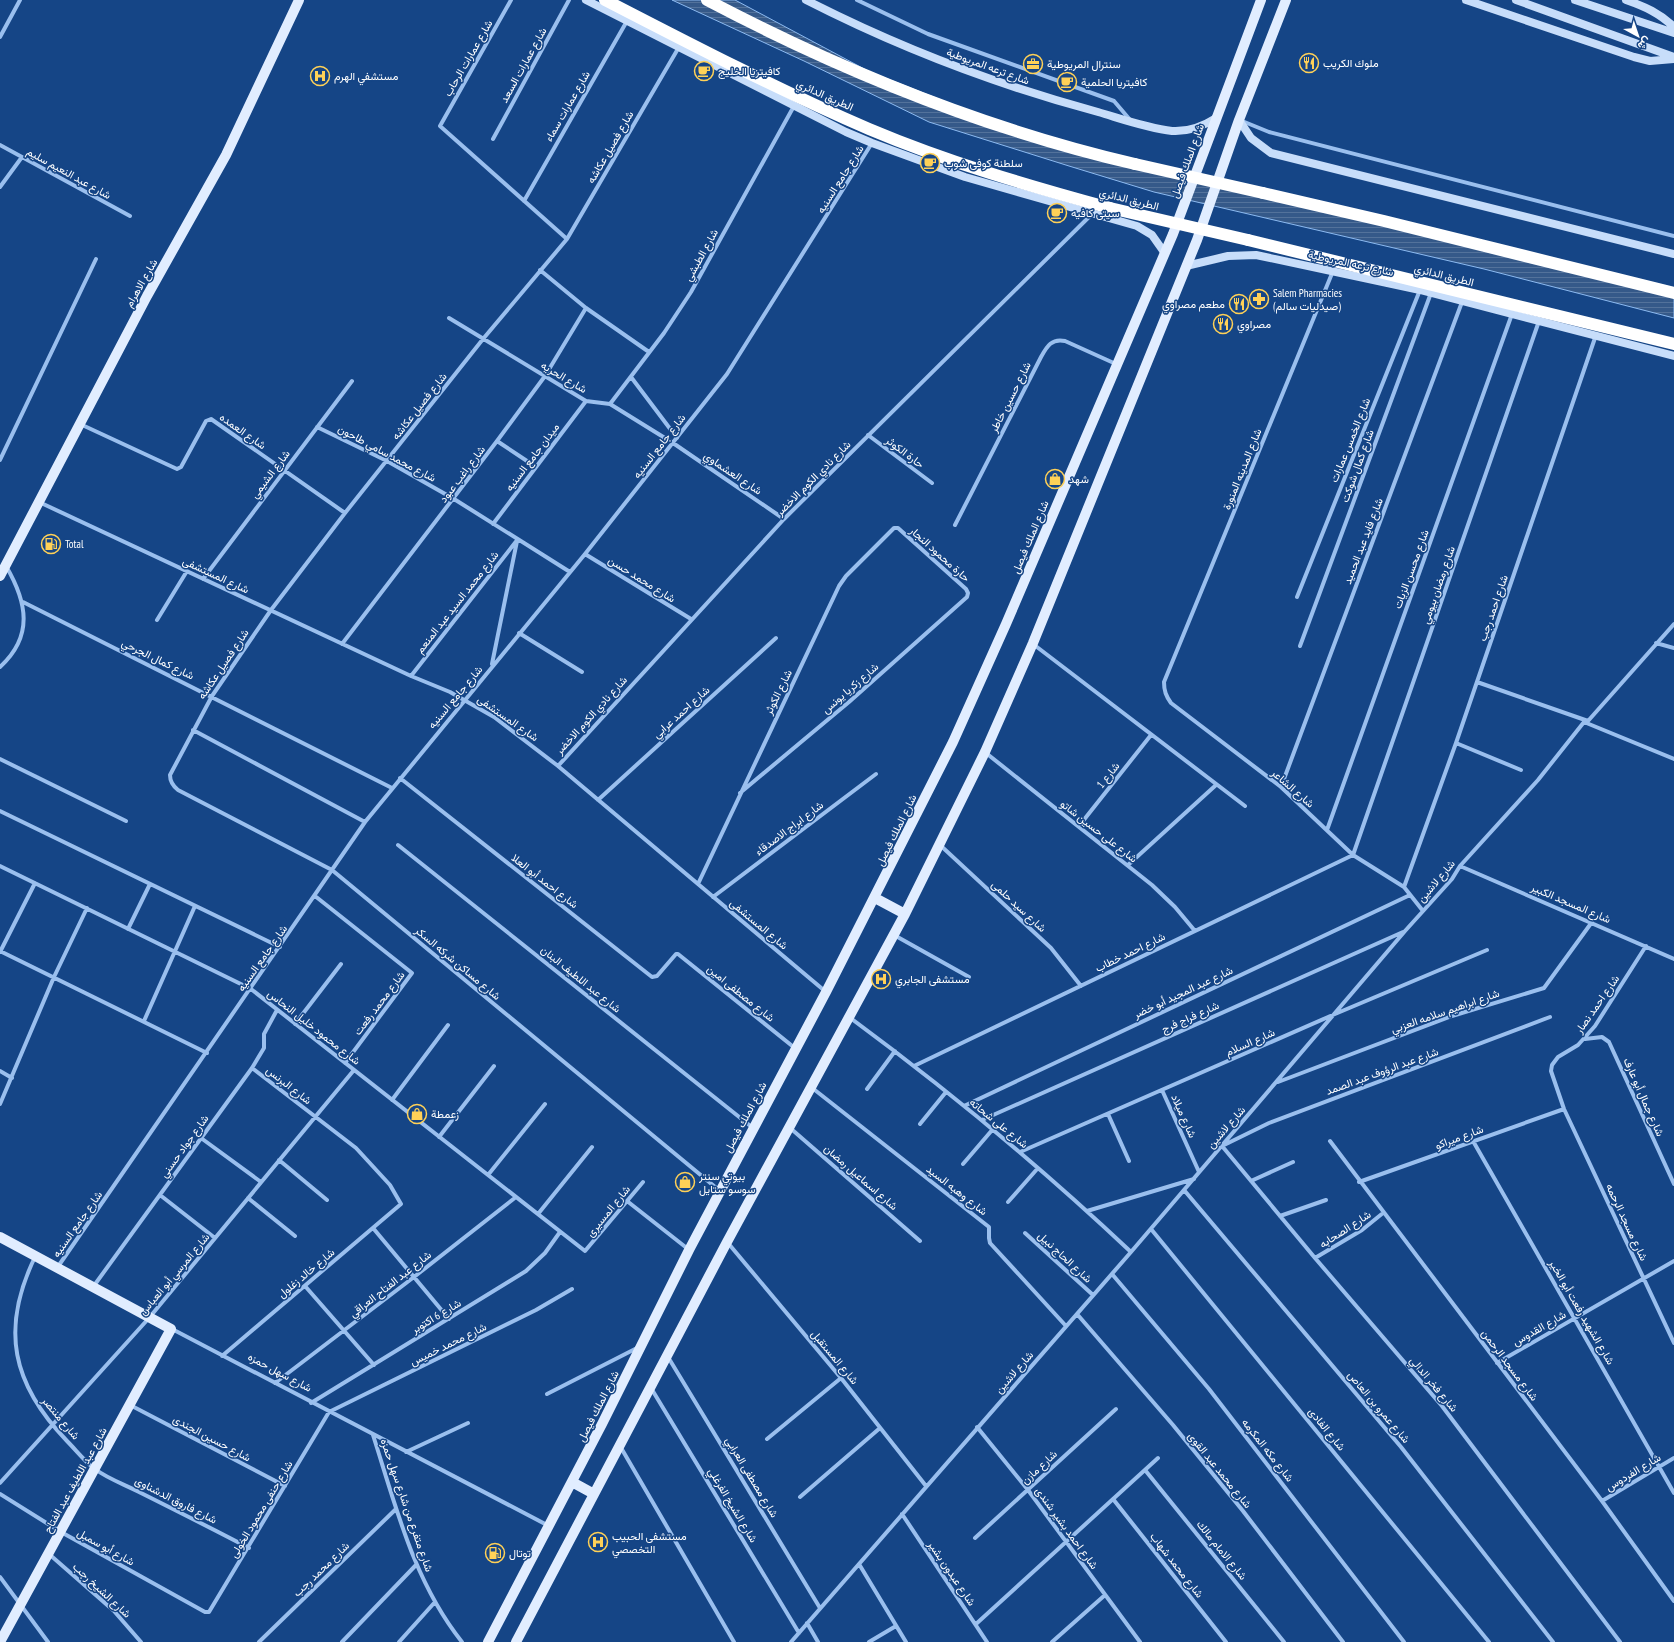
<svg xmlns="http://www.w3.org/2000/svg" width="1674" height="1642" font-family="'PT Sans Narrow',Vazirmatn,sans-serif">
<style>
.water{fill:url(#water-rules);stroke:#8cbaf1}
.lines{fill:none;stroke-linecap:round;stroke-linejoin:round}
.street{stroke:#9abfee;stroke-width:4}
.secondary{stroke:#c7ddfa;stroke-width:8}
.primary{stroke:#e1edff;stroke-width:10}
.highway{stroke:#fff;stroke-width:12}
.highway-bridge{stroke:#fff;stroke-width:12}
.labels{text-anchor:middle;stroke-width:3;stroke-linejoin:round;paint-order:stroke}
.street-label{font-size:11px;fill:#fff;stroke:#154586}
.poi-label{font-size:11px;fill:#fff;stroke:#154586;text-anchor:start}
</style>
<defs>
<pattern id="water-rules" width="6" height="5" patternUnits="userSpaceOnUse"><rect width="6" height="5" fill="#355989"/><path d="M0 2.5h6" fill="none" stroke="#53729b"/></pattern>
</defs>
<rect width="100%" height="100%" fill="#154586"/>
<!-- water -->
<path class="water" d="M672,0h63l135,72 173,68 631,148v30l-190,-49 -330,-77 -85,-26 -140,-44 -125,-61z"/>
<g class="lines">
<!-- street -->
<path class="street" d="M511,0l-71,126 127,113
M857,0l71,34 186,67 17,20
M0,37l20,-37
M679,47l-112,192 -84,100 -138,174 -74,97 -59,86 -42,79c0,6 3,11 8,15l154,80 388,321
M1242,121l27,11 405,104
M493,139l76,-139
M0,145l130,71
M0,187l22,-30
M524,201l103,-180
M540,270l46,38 63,44
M1333,271l-169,411c0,9 2,14 7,21l110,84 72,68 51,32 19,24
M449,318l137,83 24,3 63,39 111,76
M631,377l46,61
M610,404l54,-71 27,-41 103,-186
M80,424l97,45 4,-2 25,-46 5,-2 134,94
M317,427l70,34 67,38 116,73
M868,435l64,48
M497,441l39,26
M0,460l96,-201
M39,502l372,174 39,16 44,25 64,49 268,226
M493,524l93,-123
M955,525l86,-168c6,-11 11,-19 24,-16l51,23
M585,554l106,65
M203,579l149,-198
M1297,597l123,-307
M23,602l369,186
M157,620l30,-49
M519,633l63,39
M1656,643l18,5
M342,644l155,-203 48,-65 41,-68
M1033,644l212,162
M1300,646l131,-353
M492,664l25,-123
M0,667c34,-31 27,-65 6,-101
M411,676l107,-137
M1477,682l111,39
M1584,722l90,37
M193,730l172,92
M1456,743l65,27
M986,753l166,132 23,22 20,24
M0,759l126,62
M558,766l226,-247 308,-305
M400,778l252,199 5,-1 19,-22h2l118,95
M1281,787l181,-485
M598,800l178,-162
M0,811l280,136
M1079,826l72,-91
M1327,830l185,-516
M398,845l355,283
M940,845l111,103 30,38
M1128,865l88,-80
M0,866l251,123 334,262 58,-69
M1460,866l214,93
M698,884l141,-298 7,-10 48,-48h4l68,61 2,4 -1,4 -118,105 -109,91
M1404,887l52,-144 140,-408
M315,896l97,77 -67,90
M713,897l163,-123
M128,929l22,-45
M894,935l75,42
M1646,946l-51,80 -17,19 -20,12 -6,8 -1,6 13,38 110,234
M0,951l207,102
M0,952l35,-69
M849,1017c99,73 193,151 282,235
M1550,1017l-281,106 -47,23 93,112 127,148 178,236
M144,1021l51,-115
M295,1024l46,-60
M1585,1039l17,-2 7,5 65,142
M914,1066l439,-211 186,-534
M0,1071l12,7
M1278,1082l174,-66 92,-28 48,-66
M811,1087l178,140v11l1,5 76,83
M867,1089l28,-38
M1162,1090l37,82
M392,1100l56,-75
M0,1104l54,-127 33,-69
M964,1106l446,-211
M1108,1114l21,47
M982,1120l421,-188
M920,1124l26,-32
M789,1127l131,114
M439,1137l55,-71
M201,1138l60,44
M1330,1141l272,360 72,100
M1473,1141l201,352
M1020,1152l315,-138 152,-64
M279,1160l48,40
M963,1164l30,-35
M488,1175l57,-71
M1251,1181l42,-19
M1359,1182l205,-73
M1184,1190l217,257 152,195
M160,1195l55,43
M248,1198l47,38
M627,1201l61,48
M1008,1202l30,-34
M1087,1211l107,-32
M538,1214l54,-67
M1280,1216l46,-16
M373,1228l76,91
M1151,1229l338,413
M1025,1233l68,62
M728,1243l113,135 85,108
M35,1257c-35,72 -23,127 32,184 9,9 18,21 28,28 13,10 31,16 46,24 36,18 72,36 108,55
M1315,1258l47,-28 21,-17
M57,1268l308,-446 220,-268 142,-180 145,-231
M1112,1274l97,115 195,253
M305,1286l69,79
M93,1287l159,-219 12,-20v-14l13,-24
M1077,1314l96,111 70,86 100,131
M172,1329l377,197
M222,1356l179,-152 -11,-19 -34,-37 -104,-80
M668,1357l152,251
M1497,1363l177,-102
M275,1383l139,-106 102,-80
M651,1388l148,245
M547,1394l92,-47
M311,1403l215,-132 19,-18 15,-21
M130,1405l155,81
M977,1427l51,63 112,152
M373,1435c23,72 41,147 89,207
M767,1439l74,-61
M620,1446l114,196
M406,1452l62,-29
M1145,1470l139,172
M0,1483l149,-165 205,-248
M0,1494l61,38 144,80h4l120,-200 207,-102 36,-21
M800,1497l80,-69
M1113,1499l113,143
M1602,1501l72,-43
M902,1514l85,128
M975,1538l141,-129
M49,1554l65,57 27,31
M859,1564l47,78
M0,1577l48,65
M807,1623l11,19
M976,1624l182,-166
M259,1642l137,-133
M342,1642l74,-77
M399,1642l36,-40
M791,1642l340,-390 274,-321 47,-52 8,-13 78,-86 46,-58 4,-1 86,-97
M869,1642l27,-16
M1052,1642l53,-47"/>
<!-- secondary -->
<path class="secondary" d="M586,0l260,132 26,11 93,34 172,49 15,9 12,17
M806,0c94,48 191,85 292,112 24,7 49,16 74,19 17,1 30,-4 44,-13
M1466,0l168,57 16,4 24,-2
M1516,0l158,57
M1575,0l99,33
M1626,0c20,7 33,13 48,27
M1239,120l12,18 20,15 403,101
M1186,266l42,-10 28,-1 164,35 254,66"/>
<!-- primary -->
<path class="primary" d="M0,576l147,-280 79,-141 73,-155
M875,898l30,16
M0,1237l171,92 -171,313
M572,1482l22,12
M488,1642l114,-218 87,-174 137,-258 127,-250 53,-118 167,-390 88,-234
M516,1642l211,-400 178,-328 80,-162 48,-109 164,-403 42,-120 47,-120"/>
<!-- highway -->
<path class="highway" d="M605,0c87,45 174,90 264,129 78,33 160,57 241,79
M707,0c137,72 277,129 428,164
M1263,193l121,28 290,72
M1248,240l426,104"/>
<!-- highway-bridge -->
<path class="highway-bridge" d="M1135,164l128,29
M1110,208l138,32"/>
</g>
<!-- icons -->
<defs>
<g id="restaurant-ring" transform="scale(1)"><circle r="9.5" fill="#154586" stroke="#ffd157" stroke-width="1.5"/><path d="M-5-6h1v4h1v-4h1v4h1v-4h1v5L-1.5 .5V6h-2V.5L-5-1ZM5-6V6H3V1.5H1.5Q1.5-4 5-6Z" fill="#ffd157"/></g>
<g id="office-ring" transform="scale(1)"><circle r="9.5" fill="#154586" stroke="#ffd157" stroke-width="1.5"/><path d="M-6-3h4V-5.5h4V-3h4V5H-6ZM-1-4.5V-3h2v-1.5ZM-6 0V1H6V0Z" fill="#ffd157"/></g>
<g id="cafe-ring" transform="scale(1)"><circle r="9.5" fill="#154586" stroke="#ffd157" stroke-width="1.5"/><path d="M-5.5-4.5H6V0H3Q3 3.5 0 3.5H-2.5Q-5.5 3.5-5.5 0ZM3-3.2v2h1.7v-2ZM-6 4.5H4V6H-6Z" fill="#ffd157"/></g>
<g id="hospital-ring" transform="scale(1)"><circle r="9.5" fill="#154586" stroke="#ffd157" stroke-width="1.5"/><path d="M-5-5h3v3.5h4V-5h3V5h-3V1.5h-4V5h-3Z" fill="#ffd157"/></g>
<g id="pharmacy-ring" transform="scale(1)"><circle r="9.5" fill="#154586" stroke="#ffd157" stroke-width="1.5"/><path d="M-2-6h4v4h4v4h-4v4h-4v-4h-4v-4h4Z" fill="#ffd157"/></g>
<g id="shop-ring" transform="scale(1)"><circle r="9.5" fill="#154586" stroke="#ffd157" stroke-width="1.5"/><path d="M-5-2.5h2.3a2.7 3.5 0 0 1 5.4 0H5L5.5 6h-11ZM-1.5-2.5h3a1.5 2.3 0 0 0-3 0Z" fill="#ffd157"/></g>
<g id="fuel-ring" transform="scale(1)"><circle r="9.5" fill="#154586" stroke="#ffd157" stroke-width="1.5"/><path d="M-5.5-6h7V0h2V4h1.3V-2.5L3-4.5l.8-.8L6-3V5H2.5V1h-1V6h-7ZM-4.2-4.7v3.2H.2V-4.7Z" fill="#ffd157"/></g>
</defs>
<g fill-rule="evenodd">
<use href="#restaurant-ring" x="1309" y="63"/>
<use href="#office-ring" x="1033" y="64"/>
<use href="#cafe-ring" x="704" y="71"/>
<use href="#hospital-ring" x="320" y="76"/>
<use href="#cafe-ring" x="1067" y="82"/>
<use href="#cafe-ring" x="930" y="163"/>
<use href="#cafe-ring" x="1057" y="213"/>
<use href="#pharmacy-ring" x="1259" y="299"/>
<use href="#restaurant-ring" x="1239" y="304"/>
<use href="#restaurant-ring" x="1223" y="324"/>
<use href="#shop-ring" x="1055" y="479"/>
<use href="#fuel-ring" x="51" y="544"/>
<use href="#hospital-ring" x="881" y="979"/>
<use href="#shop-ring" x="417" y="1114"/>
<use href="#shop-ring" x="685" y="1182"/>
<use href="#hospital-ring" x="598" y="1542"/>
<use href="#fuel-ring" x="495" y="1553"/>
</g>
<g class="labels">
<!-- street labels -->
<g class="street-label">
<text transform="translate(468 58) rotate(-60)" y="4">شارع عمارات الرحاب</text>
<text transform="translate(523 65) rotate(-61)" y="4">شارع عمارات السعد</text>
<text transform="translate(988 66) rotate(20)" y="4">شارع ترعه المريوطية</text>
<text transform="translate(825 95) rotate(24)" y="4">الطريق الدائري</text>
<text transform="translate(567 106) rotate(-60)" y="4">شارع عمارات سماء</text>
<text transform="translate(610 147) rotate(-60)" y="4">شارع فصيل عكاشه</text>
<text transform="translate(1187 161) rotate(-70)" y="4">شارع الملك فيصل</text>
<text transform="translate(69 173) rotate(29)" y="4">شارع عبد النعيم سليم</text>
<text transform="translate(840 179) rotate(-58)" y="4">شارع جامع السنيه</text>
<text transform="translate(1129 199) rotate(14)" y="4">الطريق الدائري</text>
<text transform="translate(701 255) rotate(-61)" y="4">شارع الطبشي</text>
<text transform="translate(1351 263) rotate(12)" y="4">شارع ترعه المريوطية</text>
<text transform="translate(1444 275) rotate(14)" y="4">الطريق الدائري</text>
<text transform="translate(141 283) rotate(-60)" y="4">شارع الاهرام</text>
<text transform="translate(564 377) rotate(31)" y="4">شارع الحريه</text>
<text transform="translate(1010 397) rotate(-63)" y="4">شارع حسين خاطر</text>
<text transform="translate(419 406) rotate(-52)" y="4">شارع فصيل عكاشه</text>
<text transform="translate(243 431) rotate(35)" y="4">شارع العمده</text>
<text transform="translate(1350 440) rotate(-68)" y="4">شارع الخمس عمارات</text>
<text transform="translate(659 446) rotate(-52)" y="4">شارع جامع السنيه</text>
<text transform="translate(905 452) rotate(37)" y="4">حارة الكوثر</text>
<text transform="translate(387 453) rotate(28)" y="4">شارع محمد سامي طاحون</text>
<text transform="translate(532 457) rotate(-53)" y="4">ميدان جامع السنيه</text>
<text transform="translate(1357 466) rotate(-70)" y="4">شارع كمال شوكت</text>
<text transform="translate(1242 469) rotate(-68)" y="4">شارع المدينه المنورة</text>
<text transform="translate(733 473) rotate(34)" y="4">شارع العشماوي</text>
<text transform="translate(270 474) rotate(-53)" y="4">شارع الشيمي</text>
<text transform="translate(462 474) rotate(-53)" y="4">شارع راغب عبود</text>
<text transform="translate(813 478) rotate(-45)" y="4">شارع نادي الكوم الاخضر</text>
<text transform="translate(1030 537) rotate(-67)" y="4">شارع الملك فيصل</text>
<text transform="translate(1363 541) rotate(-69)" y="4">شارع فايد عبد الحميد</text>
<text transform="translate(940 554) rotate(42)" y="4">حارة محمود النجار</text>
<text transform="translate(1411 569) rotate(-70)" y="4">شارع محسن الزيات</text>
<text transform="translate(216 575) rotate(25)" y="4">شارع المستشفى</text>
<text transform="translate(642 579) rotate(32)" y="4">شارع محمد حسن</text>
<text transform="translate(1438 585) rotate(-71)" y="4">شارع رمضان بيومي</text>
<text transform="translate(457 602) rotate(-52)" y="4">شارع محمد السيد عبد المنعم</text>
<text transform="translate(1493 608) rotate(-71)" y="4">شارع احمد رجب</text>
<text transform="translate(158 659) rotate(26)" y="4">شارع كمال الجرحي</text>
<text transform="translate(223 664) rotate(-56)" y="4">شارع فصيل عكاشه</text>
<text transform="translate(850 688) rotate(-41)" y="4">شارع زكريا يونس</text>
<text transform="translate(778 692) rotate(-64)" y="4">شارع الكوثر</text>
<text transform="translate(455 697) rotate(-50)" y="4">شارع جامع السنيه</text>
<text transform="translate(681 712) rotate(-42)" y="4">شارع احمد عرابي</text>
<text transform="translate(591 715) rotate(-48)" y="4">شارع نادي الكوم الاخضر</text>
<text transform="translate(508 718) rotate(35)" y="4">شارع المستشفى</text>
<text transform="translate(1108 775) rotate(-52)" y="4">شارع 1</text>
<text transform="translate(1293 788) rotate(41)" y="4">شارع الشاعر</text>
<text transform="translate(789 828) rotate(-37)" y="4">شارع ابراج الاصدقاء</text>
<text transform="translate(896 830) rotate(-64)" y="4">شارع الملك فيصل</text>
<text transform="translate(1099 831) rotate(38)" y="4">شارع على حسين شاتو</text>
<text transform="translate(545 881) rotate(38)" y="4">شارع احمد أبو العلا</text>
<text transform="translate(1436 881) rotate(-50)" y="4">شارع لاشين</text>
<text transform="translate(1571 903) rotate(23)" y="4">شارع المسجد الكبير</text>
<text transform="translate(1019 906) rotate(43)" y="4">شارع سيد حلمى</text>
<text transform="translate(759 924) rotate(40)" y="4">شارع المستشفى</text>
<text transform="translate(1130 952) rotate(-26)" y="4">شارع احمد خطاب</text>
<text transform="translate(262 958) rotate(-55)" y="4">شارع جامع السنيه</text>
<text transform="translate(458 963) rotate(40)" y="4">شارع مساكن شركه السكر</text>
<text transform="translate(581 979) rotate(39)" y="4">شارع عبد اللطيف البنان</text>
<text transform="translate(1183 992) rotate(-25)" y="4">شارع عبد المجيد أبو خضر</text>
<text transform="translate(741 993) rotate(39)" y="4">شارع مصطفى امين</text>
<text transform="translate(379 1003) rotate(-53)" y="4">شارع محمد رفعت</text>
<text transform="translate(1597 1004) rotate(-55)" y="4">شارع احمد نصار</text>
<text transform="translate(1445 1011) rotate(-19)" y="4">شارع ابراهيم سلامه العزبي</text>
<text transform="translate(1190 1017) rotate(-24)" y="4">شارع فراج فرج</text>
<text transform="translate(314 1027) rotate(38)" y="4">شارع محمود خليل النحاس</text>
<text transform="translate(1250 1042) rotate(-24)" y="4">شارع السلام</text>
<text transform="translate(1382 1071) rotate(-20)" y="4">شارع عبد الرؤوف عبد الصمد</text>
<text transform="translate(289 1085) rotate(38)" y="4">شارع البرنس</text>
<text transform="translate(1644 1097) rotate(66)" y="4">شارع جمال أبو عارف</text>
<text transform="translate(1184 1116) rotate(66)" y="4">شارع ميلاد</text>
<text transform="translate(745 1117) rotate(-62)" y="4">شارع الملك فيصل</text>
<text transform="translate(999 1123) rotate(39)" y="4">شارع على شحاته</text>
<text transform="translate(1226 1127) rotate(-49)" y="4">شارع لاشين</text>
<text transform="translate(1459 1137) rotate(-20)" y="4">شارع ميراكو</text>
<text transform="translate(184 1146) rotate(-54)" y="4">شارع جواد حسني</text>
<text transform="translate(861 1177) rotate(41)" y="4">شارع اسماعيل رمضان</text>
<text transform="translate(957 1190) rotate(38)" y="4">شارع وهبه السيد</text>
<text transform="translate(608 1211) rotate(-51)" y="4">شارع المسيرى</text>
<text transform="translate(1627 1222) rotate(65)" y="4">شارع مسجد الرحمه</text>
<text transform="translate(77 1224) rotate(-55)" y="4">شارع جامع السنيه</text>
<text transform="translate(1345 1229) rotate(-33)" y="4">شارع الصحابه</text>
<text transform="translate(1065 1257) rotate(43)" y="4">شارع الحاج نبيل</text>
<text transform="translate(306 1273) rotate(-40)" y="4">شارع خالد زغلول</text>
<text transform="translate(174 1274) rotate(-50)" y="4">شارع المرسي أبو العباس</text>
<text transform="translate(390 1284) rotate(-38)" y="4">شارع عبد الفتاح العراقي</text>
<text transform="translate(1582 1312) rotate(60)" y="4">شارع الشهيد رفعت أبو الخير</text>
<text transform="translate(436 1316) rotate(-31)" y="4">شارع 6 اكتوبر</text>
<text transform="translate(1539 1328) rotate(-30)" y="4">شارع القدوس</text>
<text transform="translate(448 1344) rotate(-26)" y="4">شارع محمد خميس</text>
<text transform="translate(835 1357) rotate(50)" y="4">شارع المستقبل</text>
<text transform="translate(1510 1365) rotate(53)" y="4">شارع مسجد الرحمن</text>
<text transform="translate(280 1372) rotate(28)" y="4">شارع سهل حمزه</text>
<text transform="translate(1014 1372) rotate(-49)" y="4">شارع لاشين</text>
<text transform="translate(1434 1384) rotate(50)" y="4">شارع فخر الدالي</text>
<text transform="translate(598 1406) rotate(-63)" y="4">شارع الملك فيصل</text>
<text transform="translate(1379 1407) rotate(50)" y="4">شارع عمرو بن العاص</text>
<text transform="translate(61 1418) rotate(50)" y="4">شارع منتصر</text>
<text transform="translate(1327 1429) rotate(51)" y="4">شارع الفادى</text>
<text transform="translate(212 1438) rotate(28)" y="4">شارع حسين الجندى</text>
<text transform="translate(1268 1450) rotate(52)" y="4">شارع مكه المكرمه</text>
<text transform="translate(1039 1467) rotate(-43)" y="4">شارع مازن</text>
<text transform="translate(1220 1470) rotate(51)" y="4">شارع محمد عبد القوى</text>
<text transform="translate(1633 1472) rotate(-31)" y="4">شارع الفردوس</text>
<text transform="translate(752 1477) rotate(59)" y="4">شارع مصطفى العرابي</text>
<text transform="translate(75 1480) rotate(-61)" y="4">شارع عبد اللطيف عبد الفتاح</text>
<text transform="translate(176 1500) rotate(27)" y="4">شارع فاروق الدشناوى</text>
<text transform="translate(407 1505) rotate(71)" y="4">شارع متفرع من شارع سهل حمزه</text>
<text transform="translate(733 1505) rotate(59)" y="4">شارع الشيخ الفرغلي</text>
<text transform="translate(261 1509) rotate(-59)" y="4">شارع حنفى محمود الخولى</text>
<text transform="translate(1067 1528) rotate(54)" y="4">شارع احمد بشير شندى</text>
<text transform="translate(106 1547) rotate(29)" y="4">شارع أبو سمبل</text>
<text transform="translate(1222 1550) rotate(51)" y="4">شارع الامام مالك</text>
<text transform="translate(1177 1565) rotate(52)" y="4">شارع محمد شهاب</text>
<text transform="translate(321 1569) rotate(-44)" y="4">شارع محمد رجب</text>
<text transform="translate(952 1573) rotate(56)" y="4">شارع عبدون بشير</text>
<text transform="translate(102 1590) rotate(43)" y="4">شارع الشيخ رجب</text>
</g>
<!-- poi labels -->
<g class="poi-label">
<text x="1323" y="67">ملوك الكريب</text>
<text x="1047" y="68">سنترال المريوطية</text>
<text x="718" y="75">كافيتريا الخليج</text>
<text x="334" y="80">مستشفي الهرم</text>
<text x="1081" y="86">كافيتريا الحلمية</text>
<text x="944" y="167">سلطنة كوفى شوب</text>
<text x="1071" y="217">سيتى كافيه</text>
<text x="1273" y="297">Salem Pharmacies<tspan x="1273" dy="13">(صيدليات سالم)</tspan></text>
<text x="1225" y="308" text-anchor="end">مطعم مصراوي</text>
<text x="1237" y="328">مصراوي</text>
<text x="1069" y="483">شهد</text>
<text x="65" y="548">Total</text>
<text x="895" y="983">مستشفى الجابري</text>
<text x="431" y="1118">زعمطة</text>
<text x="699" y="1180">بيوتي سنتر<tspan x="699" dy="13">سوسو ستايل</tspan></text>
<text x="612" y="1540">مستشفى الحبيب<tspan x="612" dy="13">التخصصي</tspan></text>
<text x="509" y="1557">توتال</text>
</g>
</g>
<!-- north arrow -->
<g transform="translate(1638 36) rotate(140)" stroke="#154586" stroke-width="3" paint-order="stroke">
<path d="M0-3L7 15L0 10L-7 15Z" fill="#ffffff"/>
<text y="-6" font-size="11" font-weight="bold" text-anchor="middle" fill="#ffffff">ش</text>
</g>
</svg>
